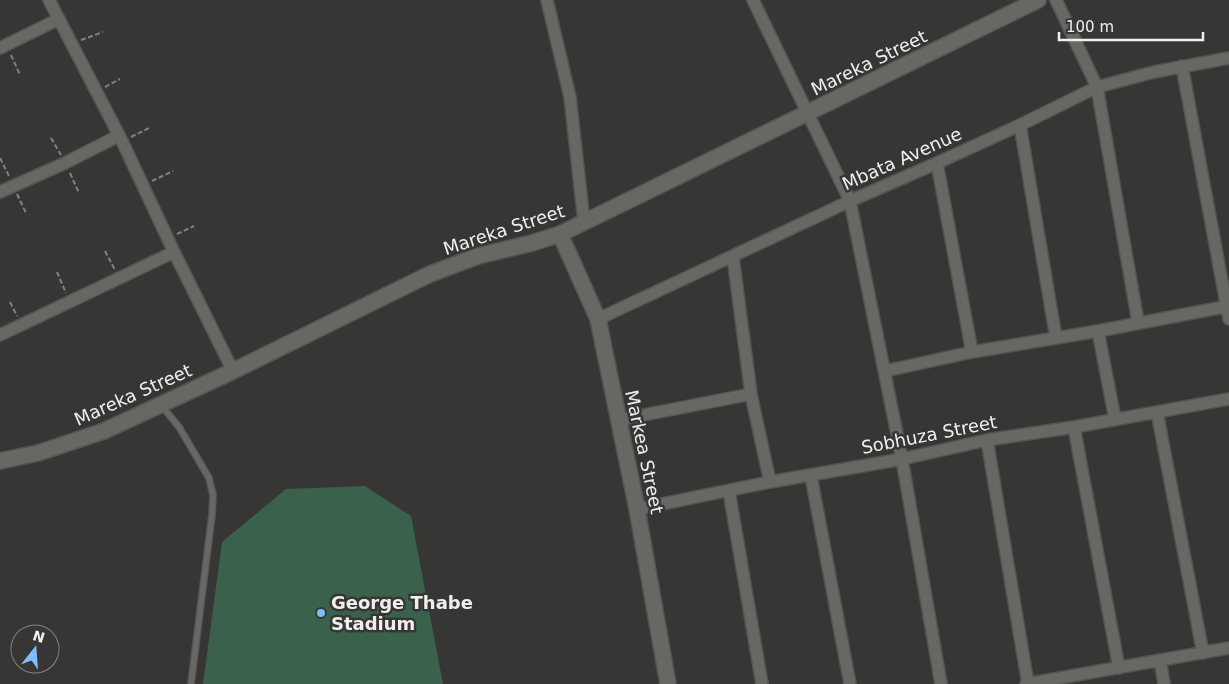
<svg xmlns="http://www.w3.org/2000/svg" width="1229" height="684" font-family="'DejaVu Sans',sans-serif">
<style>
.green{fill:#3a614c}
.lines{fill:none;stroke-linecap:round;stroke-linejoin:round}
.service-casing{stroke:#555452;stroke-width:8}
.minor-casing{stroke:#555452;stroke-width:14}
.tertiary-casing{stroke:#555452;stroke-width:18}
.secondary-casing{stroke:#555452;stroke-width:18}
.path{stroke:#81817f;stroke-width:2;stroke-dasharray:5 2.5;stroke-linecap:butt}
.service{stroke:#686764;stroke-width:5.5}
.minor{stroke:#686764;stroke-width:11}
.tertiary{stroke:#686764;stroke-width:15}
.secondary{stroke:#686764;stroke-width:15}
.poi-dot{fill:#7cbef9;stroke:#373634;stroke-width:2}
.labels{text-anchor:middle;stroke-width:5;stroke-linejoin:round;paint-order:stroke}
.street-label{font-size:18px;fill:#efefed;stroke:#373634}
.poi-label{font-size:18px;font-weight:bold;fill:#efefed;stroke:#373634;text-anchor:start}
</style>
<rect width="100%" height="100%" fill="#373634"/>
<!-- green -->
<path class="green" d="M365,486l46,30 32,168h-240l19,-142 64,-53z"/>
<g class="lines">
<!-- service casing -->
<g class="service-casing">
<path id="service" d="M161,405l18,22 30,51 4,17 -1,20 -21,169"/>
</g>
<!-- minor casing -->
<g class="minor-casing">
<path id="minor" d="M49,0l73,141 52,111 59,119
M547,0l23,97 14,125
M753,0l97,201 52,258 39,225
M1056,0l41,87 41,235
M0,48l59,-29
M1182,66l47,253
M1020,125l36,213
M937,163l35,189
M0,192l65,-29 53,-27
M733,257l18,137 19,88
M598,319l252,-118 87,-38 83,-38 77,-38 57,-15 75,-14
M1098,331l17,88
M0,335l174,-83
M885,371l87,-19 126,-21 131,-25
M1157,412l46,241
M618,420l133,-26
M1074,427l45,241
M987,440l41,244
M811,476l39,208
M729,491l33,193
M637,509l133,-27 132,-23 85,-19 87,-13 155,-28
M1160,660l4,24
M1026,684l203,-36"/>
</g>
<!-- tertiary casing -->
<g class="tertiary-casing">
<path id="tertiary" d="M560,234l38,85 39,190 31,175"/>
</g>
<!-- secondary casing -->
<g class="secondary-casing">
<path id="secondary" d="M0,461l38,-8 66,-22 129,-60 197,-97 48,-18 54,-13 28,-9 478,-234"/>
</g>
<!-- path -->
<path class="path" d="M81,40l22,-8
M11,55l9,20
M105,87l15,-8
M131,137l18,-9
M51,138l10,17
M0,158l9,18
M70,173l9,20
M152,181l21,-10
M17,194l9,19
M177,234l17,-8
M105,251l10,19
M57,272l9,21
M10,302l7,14"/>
<!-- service -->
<use href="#service" class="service"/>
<!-- minor -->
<use href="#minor" class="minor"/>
<!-- tertiary -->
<use href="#tertiary" class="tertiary"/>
<!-- secondary -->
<use href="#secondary" class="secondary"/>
</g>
<!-- markers -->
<circle class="poi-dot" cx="321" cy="613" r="5"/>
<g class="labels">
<!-- street labels -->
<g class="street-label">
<text transform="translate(869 63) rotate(-26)" y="6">Mareka Street</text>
<text transform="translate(902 159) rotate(-24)" y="6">Mbata Avenue</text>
<text transform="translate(504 230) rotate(-18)" y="6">Mareka Street</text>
<text transform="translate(133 395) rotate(-24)" y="6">Mareka Street</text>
<text transform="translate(929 435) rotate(-11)" y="6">Sobhuza Street</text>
<text transform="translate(644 452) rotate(78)" y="6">Markea Street</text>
</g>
<!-- poi labels -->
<g class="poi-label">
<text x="331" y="609">George Thabe<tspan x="331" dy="21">Stadium</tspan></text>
</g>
</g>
<!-- north arrow -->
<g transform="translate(35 649) rotate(17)"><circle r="24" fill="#373634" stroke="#81807e"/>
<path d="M0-4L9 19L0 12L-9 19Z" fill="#7cbef9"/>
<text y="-8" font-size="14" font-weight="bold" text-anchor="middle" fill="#efefed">N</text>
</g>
<!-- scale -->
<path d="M1059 32v8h144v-8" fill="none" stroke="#efefed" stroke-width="2.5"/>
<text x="1066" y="32" font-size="15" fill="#efefed" stroke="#373634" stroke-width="4" paint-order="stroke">100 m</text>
</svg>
